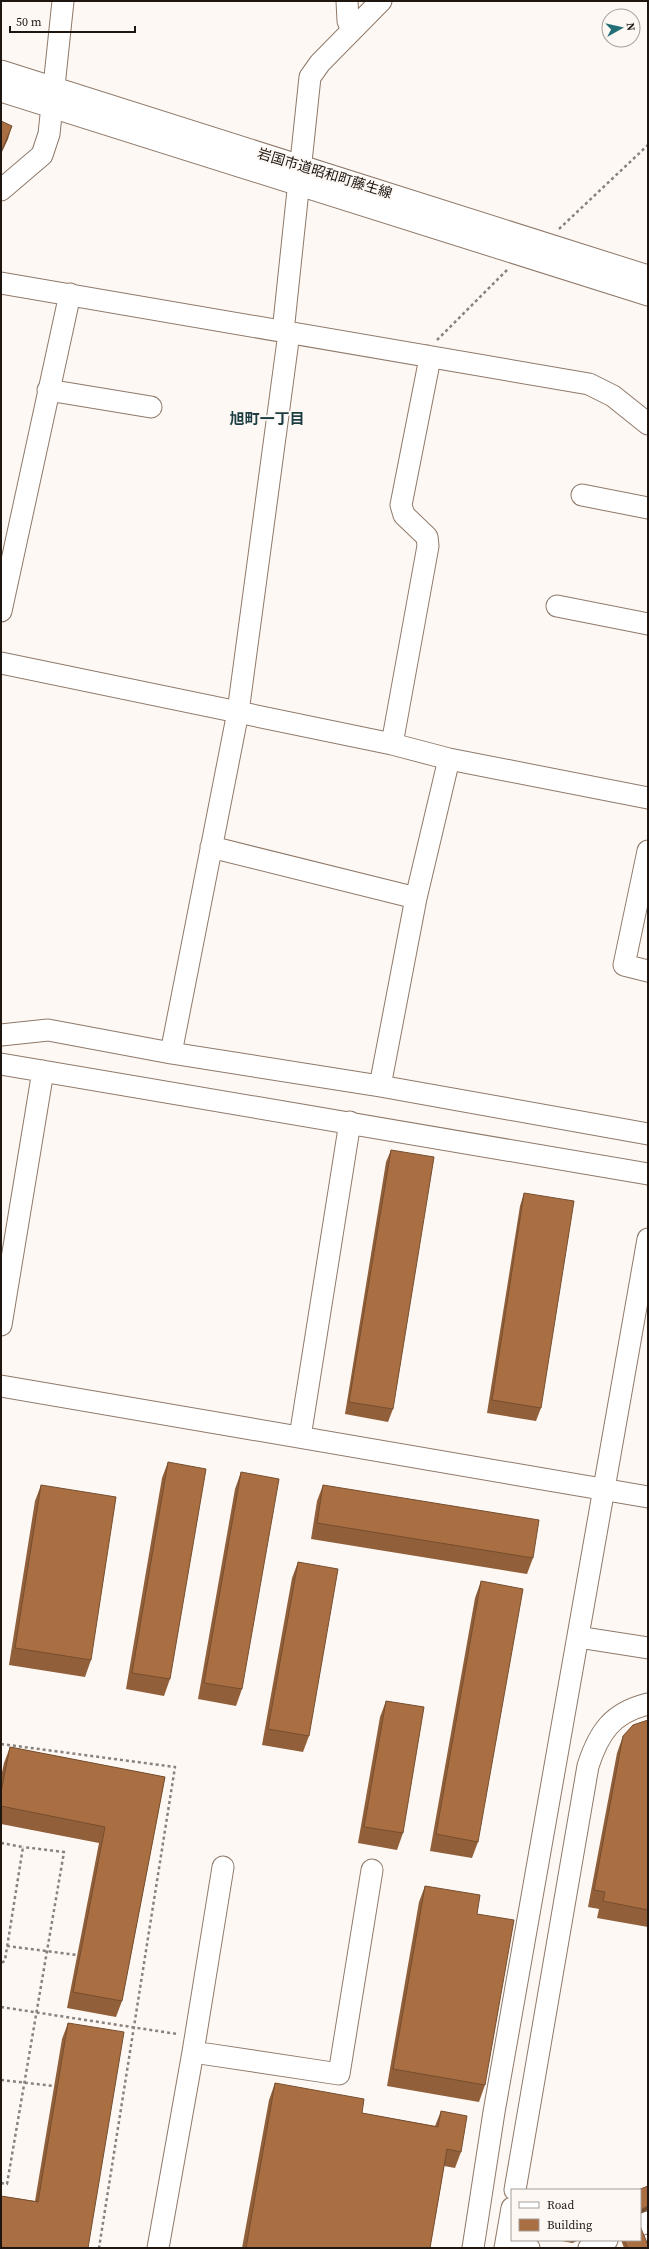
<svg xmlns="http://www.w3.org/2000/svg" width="649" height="2249" font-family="'Source Serif 4','Noto Sans JP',serif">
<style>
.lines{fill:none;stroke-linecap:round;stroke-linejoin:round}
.minor-casing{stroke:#8f7969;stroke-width:23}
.path{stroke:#89817c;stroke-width:2.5;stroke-dasharray:3 3;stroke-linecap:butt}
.minor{stroke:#fff;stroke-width:21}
.wall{fill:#915f3a}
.shaded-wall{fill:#764e2f}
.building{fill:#a96f43;stroke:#764e2f}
.labels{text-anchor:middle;stroke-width:3.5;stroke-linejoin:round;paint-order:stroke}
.street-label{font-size:14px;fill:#1f1610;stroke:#fdf8f4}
.neighbourhood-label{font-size:15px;font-weight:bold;fill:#1b3d41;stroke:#fdf8f4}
</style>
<rect width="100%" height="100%" fill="#fdf8f4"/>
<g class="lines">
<!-- minor casing -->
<g class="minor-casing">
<path id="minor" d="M347,1l1,20 4,9
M1,71l647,205
M1,91l647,204
M1,190l41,-35 7,-21 14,-133
M1,283l588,101 24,12 35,28
M283,332l27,-255 10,-14 61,-62
M289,333l-51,379 -67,341 209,33 268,48
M48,390l103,17
M582,495l66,13
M557,606l91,18
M1,611l69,-317
M1,663l391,81 57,15 199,39
M392,744l36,-198 -1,-9 -23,-22 -3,-10 28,-142 -2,-7
M211,847l205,51
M648,851l-24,114 24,6
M1,1035l47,-5 123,23
M1,1064l647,110
M380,1086l36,-188 33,-139
M1,1325l42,-254
M1,1386l647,111
M300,1437l50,-315
M578,1637l70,11
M193,2052l146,22 33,-204
M515,2190l73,-424c11,-34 24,-53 60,-62
M640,2225l8,-3
M520,2240l9,8
M158,2248l35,-196 30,-185
M473,2248l21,-136 154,-873
M505,2248l7,-40
M589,2248l18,-8"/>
</g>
<!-- path -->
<path class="path" d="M559,229l89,-84
M437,340l70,-70
M1,1744l174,23 -76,481
M1,1843l22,4 -18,113 -4,4
M7,1946l70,9
M1,2007l176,27
M1,2080l53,6
M1,2183l6,1 57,-332 -41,-5"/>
<!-- minor -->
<use href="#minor" class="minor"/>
</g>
<!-- wall -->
<path class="wall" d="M391,1150l2,259 -5,13 -43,-8 41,-252z
M524,1193l17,215 -5,13 -49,-8 33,-207z
M648,1440v9l-1,-1z
M168,1462l2,217 -6,17 -38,-7 36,-211z
M241,1472l1,217 -6,17 -38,-7 37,-210z
M41,1485l50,175 -6,17 -76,-12 26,-164z
M323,1485l210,73 -6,16 -216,-35 6,-38z
M298,1562l11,174 -6,16 -41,-7 30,-167z
M481,1581l-3,261 -6,16 -42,-7 45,-253z
M386,1701l17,132 -6,17 -39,-7 22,-126z
M648,1720v207l-51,-9 2,-9 -11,-2 29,-154 6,-17z
M10,1747l155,30 -43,224 -6,16 -49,-9 32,-165 -98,-19v-47l3,-14z
M425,1886l52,28 8,171 -6,17 -92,-16 32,-184z
M68,2023l20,225h-87v-52l34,5 27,-162z
M275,2083l87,30 73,13 6,-15 20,41 -6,16 -11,-2 -14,82h-188l27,-148z
M557,2240h22l-7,3z
M621,2240h19l8,8h-24z"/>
<!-- shaded-wall -->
<path class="shaded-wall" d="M12,126l-4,13 -7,15v-2z
M648,2206v4l-8,4v-4z
M573,2240h6l-7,3z"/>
<!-- building -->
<path class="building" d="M1,121l11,5 -11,26z
M391,1150l43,7 -41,252 -44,-7z
M524,1193l50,8 -33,207 -49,-8z
M168,1462l38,7 -36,210 -38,-6z
M241,1472l38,7 -37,210 -38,-6z
M41,1485l75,12 -25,163 -76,-12z
M323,1485l216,35 -6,38 -216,-35z
M298,1562l40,7 -29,167 -41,-7z
M481,1581l42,8 -45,253 -42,-8z
M386,1701l38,6 -21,126 -39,-6z
M648,1720v190l-45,-9 2,-9 -11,-2 29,-154 10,-11z
M10,1747l155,30 -43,224 -49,-9 32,-165 -104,-21v-14z
M425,1886l55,9 -3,19 37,6 -29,165 -92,-16z
M68,2023l56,9 -36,216h-79l-8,-1v-51l37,6z
M275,2083l89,16 -2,14 76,14 3,-16 26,5 -6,36 -14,-3 -17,99h-184z
M648,2186v20l-8,4v-20h-2z
M640,2226l8,19v3h-20l-4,-8h16z"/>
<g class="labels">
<!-- street labels -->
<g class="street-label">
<text transform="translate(325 173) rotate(17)" y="5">岩国市道昭和町藤生線</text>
</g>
<!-- neighbourhood labels -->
<g class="neighbourhood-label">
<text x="267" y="424">旭町一丁目</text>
</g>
</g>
<!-- border -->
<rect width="649" height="2249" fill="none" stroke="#1f1610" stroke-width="4"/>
<!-- legend -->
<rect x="511" y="2189" width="130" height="52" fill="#fdf8f4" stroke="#a49e99"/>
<rect x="519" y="2202" width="20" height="6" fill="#ffffff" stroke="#a49e99"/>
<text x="547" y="2209" font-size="12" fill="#1f1610">Road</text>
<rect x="519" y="2219" width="20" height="12" fill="#a96f43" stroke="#a49e99"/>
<text x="547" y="2229" font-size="12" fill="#1f1610">Building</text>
<!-- north arrow -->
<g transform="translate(621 28) rotate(82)"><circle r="19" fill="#fdf8f4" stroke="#a49e99"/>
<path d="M0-3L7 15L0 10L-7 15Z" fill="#236d76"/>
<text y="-6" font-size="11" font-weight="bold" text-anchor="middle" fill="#1f1610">N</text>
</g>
<!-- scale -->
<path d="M10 26v6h125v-6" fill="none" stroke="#1f1610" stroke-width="2"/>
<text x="16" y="26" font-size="12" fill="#1f1610" stroke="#fdf8f4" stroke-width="3" paint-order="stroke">50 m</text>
</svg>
